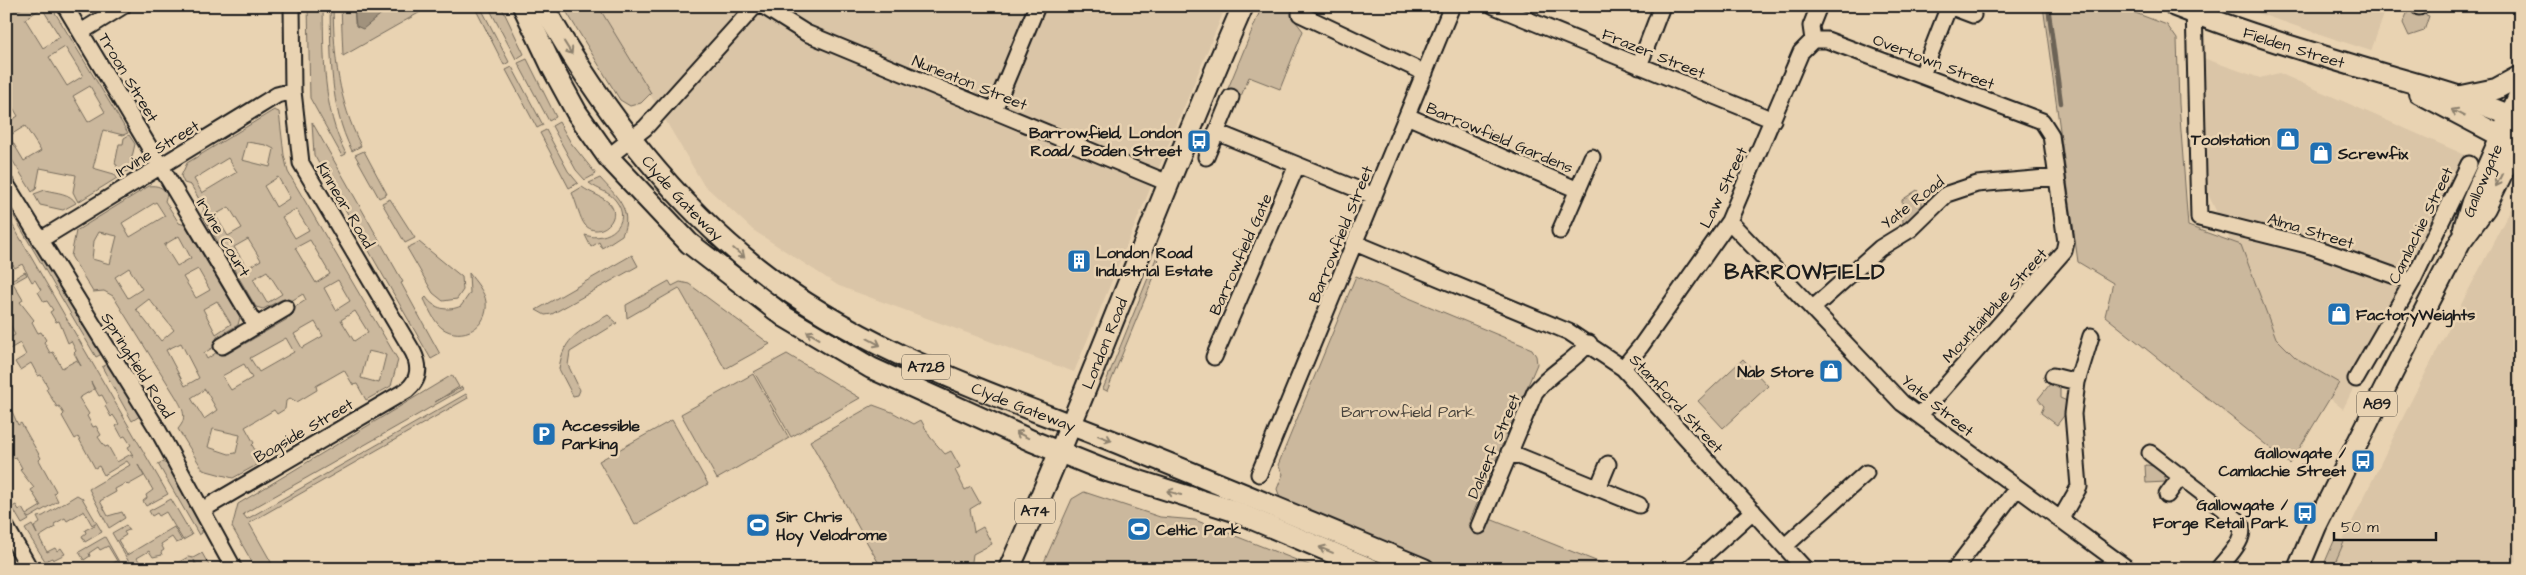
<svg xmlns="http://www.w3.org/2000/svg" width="2526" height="575" font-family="'Architects Daughter',sans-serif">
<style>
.built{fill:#dac5a7}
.green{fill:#cbb89d;stroke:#746a5c;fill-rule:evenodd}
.water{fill:#a1927d;stroke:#6c6356}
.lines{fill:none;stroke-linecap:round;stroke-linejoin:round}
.stream{stroke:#6c6356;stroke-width:4.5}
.minor-casing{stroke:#1c1c1c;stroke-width:19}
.major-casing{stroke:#1c1c1c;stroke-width:24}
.minor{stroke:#e9d3b2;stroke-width:15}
.major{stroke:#e9d3b2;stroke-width:20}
.oneway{stroke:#8d816e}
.labels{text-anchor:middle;stroke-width:5;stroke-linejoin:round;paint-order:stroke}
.shield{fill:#e9d3b2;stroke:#5a5349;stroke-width:1}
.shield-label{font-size:15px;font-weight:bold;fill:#1c1c1c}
.street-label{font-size:16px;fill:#1c1c1c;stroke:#e9d3b2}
.poi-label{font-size:16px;font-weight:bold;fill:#1c1c1c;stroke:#e9d3b2;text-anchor:start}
.park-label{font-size:16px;fill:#48433c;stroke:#e9d3b2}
.district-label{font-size:21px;font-weight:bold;letter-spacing:1px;fill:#1c1c1c;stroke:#e9d3b2}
</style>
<rect width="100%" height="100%" fill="#e9d3b2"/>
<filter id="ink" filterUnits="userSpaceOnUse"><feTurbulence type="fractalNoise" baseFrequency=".02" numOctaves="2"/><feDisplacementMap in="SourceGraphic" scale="10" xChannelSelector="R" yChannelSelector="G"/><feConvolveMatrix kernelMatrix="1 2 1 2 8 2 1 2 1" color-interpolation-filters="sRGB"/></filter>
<g filter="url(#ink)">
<!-- built -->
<path class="built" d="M598,6h628l-152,366 -235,-86 -86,-56 -50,-46z
M2236,6h151l-16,45z
M2203,58l57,20 19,-5 191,84 -127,252 -53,-43 -83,-174z
M2520,191v378h-191l81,-166z"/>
<!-- green -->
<path class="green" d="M6,6h11l2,4 6,-4h26l77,127 -5,2 -20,-5 -10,38 21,6 3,4 -39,24 -5,-10 3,-17 -36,-7 -4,21 -4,3 -26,-42v-26l12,-8 -12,-20zM42,8l18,29 -17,11 -18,-29zM65,47l18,29 -16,10 -18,-29zM90,86l15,26 -17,10 -15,-26zM25,126l16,25 -17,10 -15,-25z
M308,6h15c1,52 -1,101 23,148l-4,2 -32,-58z
M330,6h3c1,52 5,93 28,140l-9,5c-23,-46 -21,-94 -22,-145z
M341,6h13l1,17 34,-14 2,-3h40l-88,50z
M474,6h6l29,56 -5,3z
M488,6h13l23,48 -8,5z
M563,6h35l53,87 -10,10 -11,3 -10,-6z
M1262,6h32l-1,12 10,13 -23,58 -31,-12 -8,19 -14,-5z
M2043,6h74l50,19 10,14 2,65 9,122 53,19 35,93 20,20 43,25 -49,81 -185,-148 8,-33 -35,-21z
M2409,9l20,7 -5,15 -15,5 -6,-13z
M527,59l29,58 -7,4 -31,-58z
M512,67l31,58 -6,3 -31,-58z
M274,110l5,2 5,43 4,17 110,188 -7,26 -25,14 -9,-16 -4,1 -9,-15 -28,16 1,4 -20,12 -7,-4 -4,3 -1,8 -8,5 -3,-4 -29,17 9,16 -2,2 10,17 -29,16 -30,-8 -25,-41c10,-11 5,-20 -2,-32l-63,-101 -9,-5 -11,1 -22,-36 5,-25 73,-45c8,-1 14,1 18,8l-2,7 14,22 6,2 55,92 -2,8 -21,12 -3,10 -10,6 3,6 10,-7 10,2 64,-37 4,-10 11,-7 -3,-6 -12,7 -10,-1 -18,9 -7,-2 -54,-92 2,-7 -13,-23 -7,-2 -3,-7 6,-13zM247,142l19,3 8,4 -4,18 -28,-7zM228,158l9,14 -35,21 -8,-14zM278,177l12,21 -14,9 -12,-21zM156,202l9,14 -35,21 -8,-14zM229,207l13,21 -14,8 -13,-21zM296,209l13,21 -14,8 -13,-21zM99,232l18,4 -7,28 -18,-5 2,-18zM179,236l12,22 -14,8 -13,-21zM248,239l13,21 -14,8 -13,-21zM310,240l20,34 -14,9 -21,-35zM129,268l13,21 -14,9 -13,-21zM198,269l12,21 -14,8 -13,-21zM267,271l15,23 -15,9 -14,-24zM338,280l12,21 -14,9 -12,-22zM149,299l25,31 -13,11 -25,-32zM217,301l14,23 -15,10 -13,-25zM355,311l13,21 -14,9 -13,-21zM315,322l8,14 -21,12 -8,-14zM286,338l8,14 -35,20 -9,-14zM181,343l18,35 -14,8 -19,-36zM368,351l18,4 -7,28 -18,-5zM244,364l8,14 -21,12 -9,-14zM205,389l12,21 -13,9 -13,-21zM213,429l27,6 -4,18 -7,1 -21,-7z
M312,122l91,160 -2,1 39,71 -9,5 -117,-204z
M559,122l12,21 25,31 -11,6 -9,-10 -24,-44z
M546,130l22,41 10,12 -9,5 -29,-55z
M129,135l6,9 -6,26 -10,6 -3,-5 1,-6 -2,-1 4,-20h4l1,-6z
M364,151l23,43 -8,4 -24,-43z
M600,178c15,17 34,32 22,57l-20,13 -3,-6 -8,5 -6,-12c23,8 48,-12 31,-34 -6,-9 -18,-11 -27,-18z
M582,187c8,6 20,9 27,16 15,15 -10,37 -24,22 -5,-6 -9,-24 -13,-32z
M45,190c12,3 25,3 31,13l-13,7 -23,-5 -6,-11z
M1917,190l5,9v8l-12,14 -7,2 -1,-23z
M390,199l25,39 -10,5 -23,-40z
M13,215l6,6 83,133 -6,3z
M9,219l159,275 -22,12 -3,-5 4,-3 -1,-3 7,-5 -15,-25 6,11 -16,9 -2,-2 -11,6 1,3 -16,9 8,15 14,-4 3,6 -16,10 -20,-39 41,-24 -3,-4 -23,14 -5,-9 -4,2 -17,-31 -3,2 -13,-23 2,-2 -5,-8 -2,1 -11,-18 2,-2 -7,-12 -3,1 -7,-13 -11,7 -5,-8 11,-7 -6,-12 -12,7 -2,-10 9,-5 -9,-20v-32l19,-11 2,3 -14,8 10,17 -3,2 14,18 -2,2 6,11 3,-1 5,8 -2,2 6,11 3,-1 9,16 15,-8 4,6 -7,-13 2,-2 -5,-10 -3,2 -9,-22 -3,1 -6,-10 3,-2 -6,-9 -3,1 -6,-10 3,-2 -6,-10 -3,2 -10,-18 -7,4 -2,-3 -4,2 -3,-6v-13l5,-3 -5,-8v-16zM91,382l8,14 3,-1 5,9 -2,2 6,11 2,-2 6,9 -3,2 6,11 3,-1 6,9 -3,2 6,10 -1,1 -2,-4 -14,8 -9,-16 -3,1 -7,-10 3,-2 -5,-9 -3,1 -6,-11 2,-2 -10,-16 15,-9z
M419,242l43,35 1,13 -6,9 -14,2 -10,-8 -26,-45z
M1159,251l-1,16 -51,124 -4,-2z
M632,255l6,11 -86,48 -7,1 -9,-5z
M469,273c6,8 16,19 17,29 3,25 -24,40 -44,26 -8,-6 -14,-21 -18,-29l2,-2c8,12 22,15 35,9l9,-13z
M1356,276l176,73 4,7 1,8 -69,161 17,7 5,-13 126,50h-170l-166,-71 -3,-9 6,-15 -5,-9z
M669,281l3,5 8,-4 9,2 81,60 -45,25 -46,-81 -52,30 -1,-13z
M608,315l9,8 -47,29 -2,13 12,25 -2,5 -5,1 -14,-27c4,-33 23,-39 49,-54z
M787,354l73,44 -69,39 -37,-65z
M1743,359l25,27 -45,42 -25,-27z
M108,364l32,52 -8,5 -30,-54z
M753,374l36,64 -72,41 -36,-65z
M452,375l7,12 -24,15 27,-15 1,2 -220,125 4,5 219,-125 2,4 -219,125 26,46h-19l-24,-42 6,-23z
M2050,384l10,5v9l7,3 -1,12 -9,12 -16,-12 3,-7 -6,-7z
M6,398l12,27 3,-2 20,35 -2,2 17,31 -2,2 4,8 -29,17 -3,-2 3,4 -7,4 -10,-17 4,-2 3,5 3,-2 4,7 15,-9 -10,-16 3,-2 -14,-18 2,-2 -6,-11 -3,1 -5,-9 2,-1 -4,-7z
M873,405l19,7 22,12 7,-4 9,17 15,17 6,-3 9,16 -5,3 10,20 6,-3 9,16 -10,6 4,23 9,-5 9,17 -19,10 -2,15h-89l-72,-128z
M672,420l36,64 -73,41 -36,-64z
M162,462l7,3 33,61v7l-3,2 -41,-71z
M2145,465c11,0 20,6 21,17l-20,1z
M1084,492l76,25 35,3 124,49h-278l31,-70z
M77,495l5,3 20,34 -17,10 -3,-6 4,-3 -1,-3 10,-5v-2l-3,2 -8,-14 -17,10 -2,-3 -11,6 1,3 -16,10 8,15 8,-4 2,3 4,-3 4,6 -12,6 -1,-2 -7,3 -20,-32 7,-4 5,9 -3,-7 6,-4 -3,-6 6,-1z
M171,499l21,36 -9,5 -17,-28 -7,4 -2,-3 -5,3 -3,-5z
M126,525l3,5 -5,2 2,3 -8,5 9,15 47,-28 8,14 -6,2 -4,-6 -11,7 3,6 -3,2 1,3 -9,2 -4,-6 -12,7 4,6 -4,2 6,2 -10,1 -21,-36z
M105,537l18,32h-20l14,-8 -9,-15 -8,4 -2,-3 -9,6 1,3 -6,4 -5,-8z
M2337,540l7,2 -10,23 -3,-1 -2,5h-7l12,-28z
M202,553l9,16h-12l-5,-9 1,5 -6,4h-22l21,-12 5,1z"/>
<!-- water -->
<path class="water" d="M354,6h37l-28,23 -7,-3z"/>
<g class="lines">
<!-- stream -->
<path class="stream" d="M2048,6l13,97"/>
<!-- minor casing -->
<g class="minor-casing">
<path id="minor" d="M65,6l191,320
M763,6l43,27 362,150
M1303,6l-3,8 125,59
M1494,6l279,114
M1949,6l24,9
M2194,6l5,212 112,28 101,36
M2419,7l1,-1
M81,32l42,-26
M1813,40h14l215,81 9,14 15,107 -2,9 -144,164
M1639,66l23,-60
M1922,75l27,-69
M994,110l43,-104
M1407,116l171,74
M1216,132l158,64
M608,157l37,-29 110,-122
M1206,157l25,-60
M6,184l152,246 76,139
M1729,221l173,182 226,166
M1560,231l32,-74
M40,240l237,-145 16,-4
M1355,243l214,89 54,36 182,201
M1813,308l67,-60 31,-19 36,-35 30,-10 79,-7
M222,346l64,-38
M1214,357l83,-192
M1623,368l18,-22 88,-125 72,-169 12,-12 -2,-14 8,-20
M2053,376l24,6
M2356,379l56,-97 57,-118
M1509,452l130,53
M2150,453l90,69c8,17 -12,34 -22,47
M1259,474l193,-468
M1598,488l10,-24
M2167,495l14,-19
M202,510l205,-120c13,-11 13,-24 6,-38l-112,-189 -8,-72 -1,-85
M2060,520l19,-33 -6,-73 4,-32 14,-46
M1479,526l56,-134c15,-19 38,-30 54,-49
M6,527l24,42
M1785,546l81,-73
M1689,569l64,-58
M1955,569l62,-81"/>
</g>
<!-- major casing -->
<g class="major-casing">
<g id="major">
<path d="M523,6l30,63 24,44 31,44 81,86 96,74 86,51 161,73 72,29 127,40 140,59"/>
<path id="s1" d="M543,6c56,99 125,191 214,262 108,86 241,127 368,178 100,40 200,82 299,123"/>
<path id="s2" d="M2175,6c69,27 140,48 211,69 46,13 90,25 134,45"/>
<path d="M2419,93l93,49"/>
<path d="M2462,96l34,-7 24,-13"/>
<path id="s3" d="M2464,228l8,-26 48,-109"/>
<path id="s4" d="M1009,569c83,-185 152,-377 234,-563"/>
<path d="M2298,569l18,-43 77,-154 67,-130 25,-34 35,-71"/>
</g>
</g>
<!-- minor -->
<use href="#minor" class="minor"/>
<!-- major -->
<use href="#major" class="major"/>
</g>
<!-- one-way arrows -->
<defs><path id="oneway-shaft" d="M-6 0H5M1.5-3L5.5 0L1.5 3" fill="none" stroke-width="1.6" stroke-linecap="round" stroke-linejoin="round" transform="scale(1.25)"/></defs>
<g class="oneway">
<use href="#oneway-shaft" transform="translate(568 48) rotate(58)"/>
<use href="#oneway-shaft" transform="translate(2458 113) rotate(-152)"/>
<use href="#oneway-shaft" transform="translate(2499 180) rotate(116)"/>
<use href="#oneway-shaft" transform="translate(739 253) rotate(40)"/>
<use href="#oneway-shaft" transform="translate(813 335) rotate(-149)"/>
<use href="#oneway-shaft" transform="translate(874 342) rotate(28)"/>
<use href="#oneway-shaft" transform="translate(1022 435) rotate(-153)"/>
<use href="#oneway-shaft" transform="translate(1105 438) rotate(21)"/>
<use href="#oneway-shaft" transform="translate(1174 493) rotate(-164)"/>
<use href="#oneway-shaft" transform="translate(1326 550) rotate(-157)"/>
</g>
</g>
<!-- icons -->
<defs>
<g id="shop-square" transform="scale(1.25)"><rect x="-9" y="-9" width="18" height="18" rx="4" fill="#1f6fb2" stroke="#e9d3b2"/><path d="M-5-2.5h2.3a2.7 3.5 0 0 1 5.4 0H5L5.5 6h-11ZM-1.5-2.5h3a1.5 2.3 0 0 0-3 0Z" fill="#fff"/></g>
<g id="bus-square" transform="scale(1.25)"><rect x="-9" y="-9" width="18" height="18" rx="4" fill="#1f6fb2" stroke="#e9d3b2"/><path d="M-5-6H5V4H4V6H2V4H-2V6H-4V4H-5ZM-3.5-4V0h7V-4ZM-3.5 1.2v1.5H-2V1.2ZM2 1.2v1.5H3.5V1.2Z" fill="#fff"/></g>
<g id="building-square" transform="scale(1.25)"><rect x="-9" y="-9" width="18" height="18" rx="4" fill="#1f6fb2" stroke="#e9d3b2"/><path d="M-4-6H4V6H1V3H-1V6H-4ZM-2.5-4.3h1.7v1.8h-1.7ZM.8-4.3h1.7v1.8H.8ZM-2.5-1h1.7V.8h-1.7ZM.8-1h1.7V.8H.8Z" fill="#fff"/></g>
<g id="parking-square" transform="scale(1.25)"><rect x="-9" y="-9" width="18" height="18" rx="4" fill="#1f6fb2" stroke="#e9d3b2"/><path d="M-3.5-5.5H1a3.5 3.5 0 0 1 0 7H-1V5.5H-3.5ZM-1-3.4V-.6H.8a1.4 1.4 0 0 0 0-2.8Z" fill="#fff"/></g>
<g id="stadium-square" transform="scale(1.25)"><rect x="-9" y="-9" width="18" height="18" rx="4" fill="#1f6fb2" stroke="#e9d3b2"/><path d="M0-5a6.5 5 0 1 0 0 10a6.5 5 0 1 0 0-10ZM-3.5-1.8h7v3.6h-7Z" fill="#fff"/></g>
</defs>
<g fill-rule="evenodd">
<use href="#shop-square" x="2288" y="139"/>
<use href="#bus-square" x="1199" y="141"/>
<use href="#shop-square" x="2321" y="153"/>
<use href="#building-square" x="1079" y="261"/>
<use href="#shop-square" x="2339" y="314"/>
<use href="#shop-square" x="1831" y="371"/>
<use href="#parking-square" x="544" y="434"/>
<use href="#bus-square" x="2363" y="461"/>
<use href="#bus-square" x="2305" y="513"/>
<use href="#stadium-square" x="758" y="525"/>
<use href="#stadium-square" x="1139" y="529"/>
</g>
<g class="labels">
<!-- shield labels -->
<g class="shield">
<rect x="902" y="354.5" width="48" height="25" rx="4"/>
<rect x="2357" y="391.5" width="40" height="25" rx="4"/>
<rect x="1015" y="498.5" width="40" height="25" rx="4"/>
</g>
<g class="shield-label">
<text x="926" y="372">A728</text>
<text x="2377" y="409">A89</text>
<text x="1035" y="516">A74</text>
</g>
<!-- street labels -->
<g class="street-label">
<text dy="6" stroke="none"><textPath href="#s2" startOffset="126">Fielden Street</textPath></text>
<text transform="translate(1654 53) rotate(22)" y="6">Frazer Street</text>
<text transform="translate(1934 61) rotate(21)" y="6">Overtown Street</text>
<text transform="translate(129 77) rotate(59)" y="6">Troon Street</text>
<text transform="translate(970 82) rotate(22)" y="6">Nuneaton Street</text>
<text transform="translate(1500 137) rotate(23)" y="6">Barrowfield Gardens</text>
<text transform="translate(157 148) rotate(-31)" y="6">Irvine Street</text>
<text dy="6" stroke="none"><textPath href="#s3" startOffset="51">Gallowgate</textPath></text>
<text transform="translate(1723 187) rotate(-64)" y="6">Law Street</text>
<text dy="6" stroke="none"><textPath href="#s1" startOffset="238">Clyde Gateway</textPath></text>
<text transform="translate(1912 202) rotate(-38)" y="6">Yate Road</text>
<text transform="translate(346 205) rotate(59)" y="6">Kinnear Road</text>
<text transform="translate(2420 225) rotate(-64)" y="6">Camlachie Street</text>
<text transform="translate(2311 230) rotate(17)" y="6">Alma Street</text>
<text transform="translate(1340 234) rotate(-68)" y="6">Barrowfield Street</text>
<text transform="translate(224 237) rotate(59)" y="6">Irvine Court</text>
<text transform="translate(1240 254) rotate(-66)" y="6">Barrowfield Gate</text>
<text transform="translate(1994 305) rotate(-48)" y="6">Mountainblue Street</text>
<text dy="6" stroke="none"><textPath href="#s4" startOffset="245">London Road</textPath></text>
<text transform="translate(138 365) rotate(58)" y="6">Springfield Road</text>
<text transform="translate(1677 403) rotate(47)" y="6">Stamford Street</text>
<text transform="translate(1938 405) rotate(39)" y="6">Yate Street</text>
<text dy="6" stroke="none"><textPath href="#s1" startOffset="642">Clyde Gateway</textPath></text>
<text transform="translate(303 430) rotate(-30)" y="6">Bogside Street</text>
<text transform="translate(1493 446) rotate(-67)" y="6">Dalserf Street</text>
</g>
<!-- poi labels -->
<g class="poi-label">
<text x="1182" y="138" text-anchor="end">Barrowfield, London<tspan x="1182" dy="18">Road/ Boden Street</tspan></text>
<text x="2270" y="145" text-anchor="end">Toolstation</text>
<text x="2338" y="159">Screwfix</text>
<text x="1096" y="258">London Road<tspan x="1096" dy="18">Industrial Estate</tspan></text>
<text x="2356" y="320">FactoryWeights</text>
<text x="1814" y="377" text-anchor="end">Nab Store</text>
<text x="562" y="431">Accessible<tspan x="562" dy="18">Parking</tspan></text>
<text x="2346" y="458" text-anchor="end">Gallowgate /<tspan x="2346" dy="18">Camlachie Street</tspan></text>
<text x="2288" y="510" text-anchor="end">Gallowgate /<tspan x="2288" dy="18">Forge Retail Park</tspan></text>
<text x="776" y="522">Sir Chris<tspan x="776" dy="18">Hoy Velodrome</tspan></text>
<text x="1156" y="535">Celtic Park</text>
</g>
<!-- park labels -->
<g class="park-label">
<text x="1408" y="417">Barrowfield Park</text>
</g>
<!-- district labels -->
<g class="district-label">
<text x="1805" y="279">BARROWFIELD</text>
</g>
</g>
<!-- margin -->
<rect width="2526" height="575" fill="none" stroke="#e9d3b2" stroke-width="25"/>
<rect x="12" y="12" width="2501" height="550" fill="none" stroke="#1c1c1c" stroke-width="2" filter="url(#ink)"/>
<!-- scale -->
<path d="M2334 532v8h102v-8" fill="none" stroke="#1c1c1c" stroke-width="2.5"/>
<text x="2341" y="532" font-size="15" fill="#1c1c1c" stroke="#e9d3b2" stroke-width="4" paint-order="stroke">50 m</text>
</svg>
